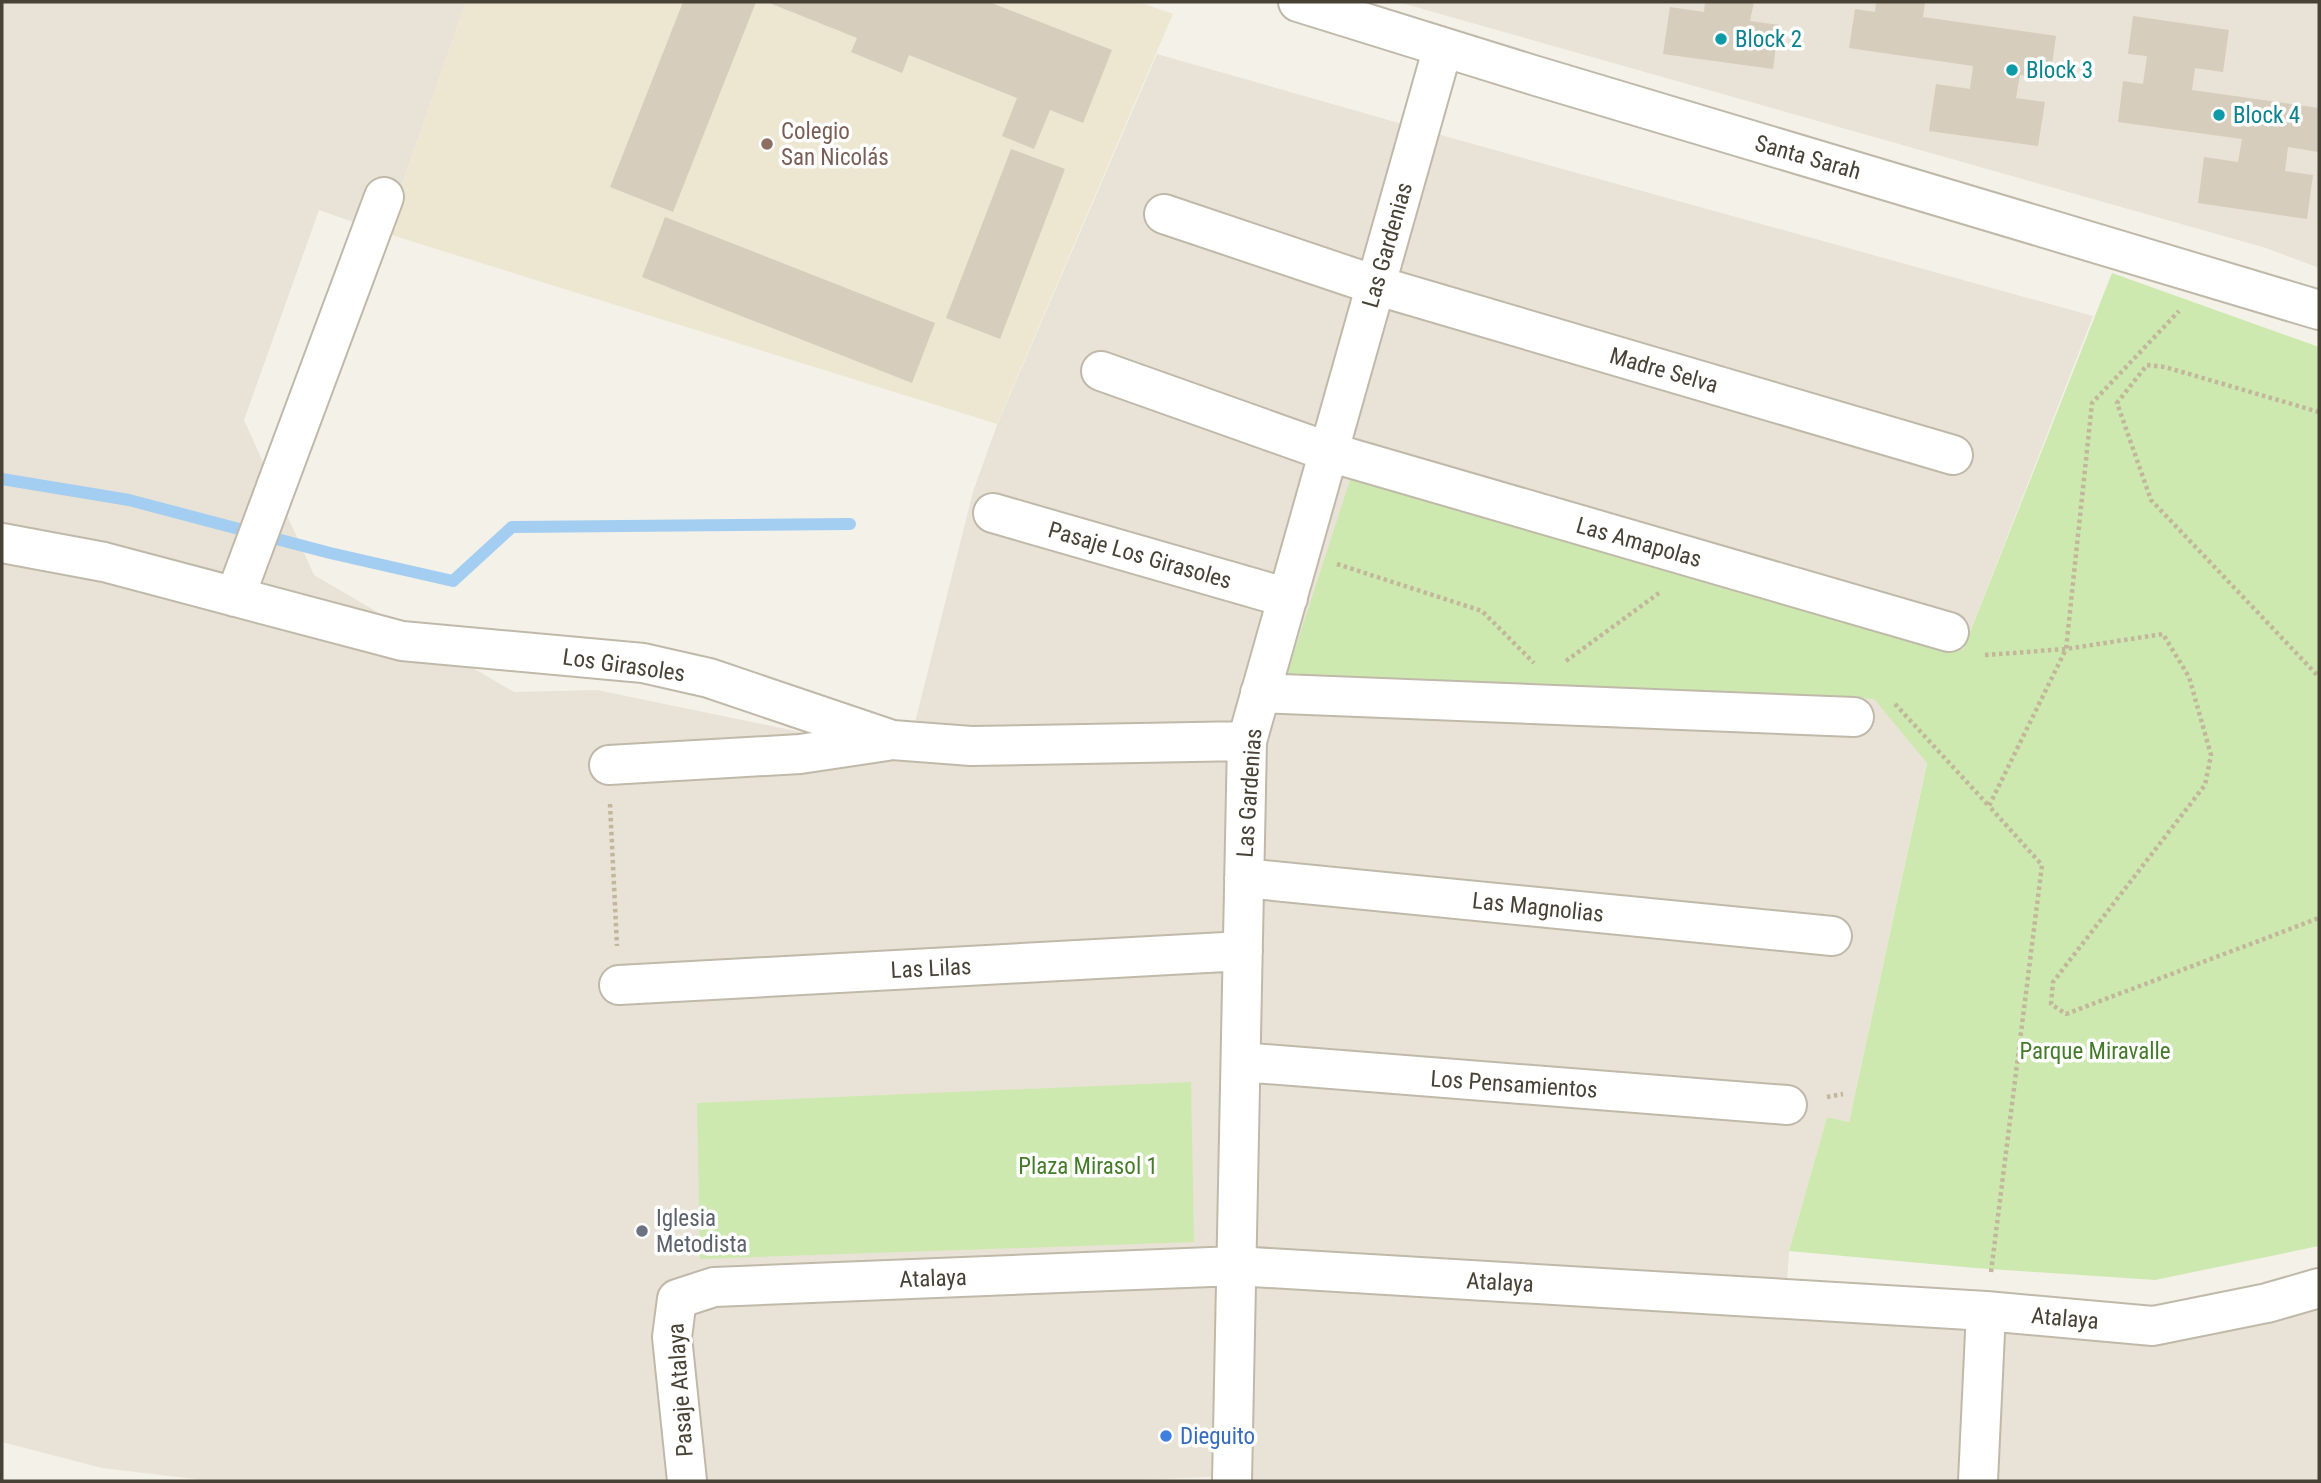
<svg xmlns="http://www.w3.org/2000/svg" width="2321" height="1483" font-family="'Roboto Condensed',sans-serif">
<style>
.residential{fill:#e8e3d6}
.education{fill:#ede7d2}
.green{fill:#cde9b0}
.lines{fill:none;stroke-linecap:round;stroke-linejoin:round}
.stream{stroke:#a4cef1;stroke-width:12}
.building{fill:#d6cdbd}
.minor-casing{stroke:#c0b9aa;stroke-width:42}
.path{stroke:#c2b69b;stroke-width:4.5;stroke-dasharray:3.5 3.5;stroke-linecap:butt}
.minor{stroke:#fff;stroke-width:38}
.culture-dot{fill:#0f9aa8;stroke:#fff;stroke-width:2.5}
.education-dot{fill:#8d6e63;stroke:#fff;stroke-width:2.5}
.worship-dot{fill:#6b7280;stroke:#fff;stroke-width:2.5}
.shop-dot{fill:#3f7fe0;stroke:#fff;stroke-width:2.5}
.labels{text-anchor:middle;stroke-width:7;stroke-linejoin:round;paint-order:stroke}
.culture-label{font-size:23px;fill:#0d838f;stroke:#fff;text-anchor:start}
.education-label{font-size:23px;fill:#785e54;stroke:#fff;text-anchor:start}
.street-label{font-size:23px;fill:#484236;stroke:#fff}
.park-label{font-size:23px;fill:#447b28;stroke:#fff}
.worship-label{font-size:23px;fill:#5b616d;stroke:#fff;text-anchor:start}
.shop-label{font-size:23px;fill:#366cbe;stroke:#fff;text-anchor:start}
</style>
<rect width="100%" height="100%" fill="#f4f1e8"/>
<!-- residential -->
<path class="residential" d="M2,2h464l-81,231 -66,-23 -75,210 70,155 200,117 83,-2 310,64 66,-262 24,-67 160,-371 298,85 638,177 -130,334 -36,112 -78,360 -22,-5 -38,134 -2,30 359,54 173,-34v180h-1042l-70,-4 -93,4h-903l-109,-13 -100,-26z
M1398,2h921v266l-53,-20z"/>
<!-- education -->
<path class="education" d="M466,2h673l34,12 -176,410 -612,-191z"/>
<!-- green -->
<path class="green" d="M2112,273l207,74v899l-164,34 -180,-12 -186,-17 38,-134 22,5 78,-359 -53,-64 -588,-22 66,-203 611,176z
M1191,1082l3,160 -494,17 -3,-156z"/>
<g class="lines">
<!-- stream -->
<path class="stream" d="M2,479l127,21 201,53 123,28 59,-54 338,-3"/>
</g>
<!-- building -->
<path class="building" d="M683,2h73l-83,210 -63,-25z
M767,2h222l123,48 -29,73 -33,-13 -16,39 -32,-13 15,-38 -108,-43 -7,18 -51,-21 6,-14z
M1705,2h49l-4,19 29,4 -6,44 -110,-15 7,-47 34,5z
M1876,2h49l-2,15 133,19 -6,43 -30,-4 -4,23 29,4 -7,44 -109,-15 7,-47 34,5 3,-23 -124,-18 6,-39 20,3z
M2133,16l96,14 -6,42 -28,-4 -3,22 127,18 -1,44 -30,-5 -3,24 28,4 -6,44 -109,-16 6,-46 34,5 4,-23 -124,-17 5,-41 20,3 4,-28 -19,-2z
M1011,149l54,20 -65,170 -54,-21z
M665,217l270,106 -23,60 -270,-106z"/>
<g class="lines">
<!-- minor casing -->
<g class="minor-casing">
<path id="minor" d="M1298,2l235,73 786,235
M1164,214l211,71 578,170
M1101,371l228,81 620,180
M993,513l295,85
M2,543l102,19 298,79 241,22 66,15 183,62 79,6 276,-5
M235,597l149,-400
M1260,693l594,24
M609,765l191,-11 87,-13
M1244,878l588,58
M619,985l624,-34
M1241,1062l546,43
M687,1481l-15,-144 5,-38 37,-12 522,-21 750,45 167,15 114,-23 52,-15
M1232,1481l15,-740 196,-694
M1978,1481l8,-170"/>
</g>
<!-- path -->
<path class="path" d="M2319,412l-154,-45 -18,-2 -30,38 34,97 168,177
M1337,564l145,47 52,52
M1985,655l81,-6 97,-15 26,43 22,78 -6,30 -152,197 -2,22 15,10 253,-96
M1566,661l93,-68
M1895,704l94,102
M610,804l7,142
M1827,1097l16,-3
M1991,1272l51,-407 -53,-59 77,-157 26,-246 87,-92"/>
<!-- minor -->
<use href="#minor" class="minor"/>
</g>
<!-- markers -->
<g class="culture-dot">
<circle cx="1721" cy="39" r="7"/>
<circle cx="2012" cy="70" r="7"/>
<circle cx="2219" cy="115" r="7"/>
</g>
<circle class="education-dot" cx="767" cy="144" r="7"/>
<circle class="worship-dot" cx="642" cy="1231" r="7"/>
<circle class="shop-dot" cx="1166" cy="1436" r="7"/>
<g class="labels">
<!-- culture labels -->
<g class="culture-label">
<text x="1735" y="47">Block 2</text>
<text x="2026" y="78">Block 3</text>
<text x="2233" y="123">Block 4</text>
</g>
<!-- education labels -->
<g class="education-label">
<text x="781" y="139">Colegio<tspan x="781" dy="26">San Nicolás</tspan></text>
</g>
<!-- street labels -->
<g class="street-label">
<text transform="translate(1808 157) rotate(16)" y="8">Santa Sarah</text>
<text transform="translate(1387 245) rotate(-74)" y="8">Las Gardenias</text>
<text transform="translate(1664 370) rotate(16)" y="8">Madre Selva</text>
<text transform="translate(1639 542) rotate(16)" y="8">Las Amapolas</text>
<text transform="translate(1140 555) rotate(16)" y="8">Pasaje Los Girasoles</text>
<text transform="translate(624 665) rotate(8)" y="8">Los Girasoles</text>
<text transform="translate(1249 793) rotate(-86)" y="8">Las Gardenias</text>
<text transform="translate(1538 907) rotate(6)" y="8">Las Magnolias</text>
<text transform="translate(931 968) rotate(-3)" y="8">Las Lilas</text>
<text transform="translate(1514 1084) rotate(4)" y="8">Los Pensamientos</text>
<text transform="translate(933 1278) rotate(-2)" y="8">Atalaya</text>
<text transform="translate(1500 1282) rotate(3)" y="8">Atalaya</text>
<text transform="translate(2065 1318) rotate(5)" y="8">Atalaya</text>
<text transform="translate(680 1390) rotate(-94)" y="8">Pasaje Atalaya</text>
</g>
<!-- park labels -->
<g class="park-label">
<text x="2095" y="1059">Parque Miravalle</text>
<text x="1088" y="1174">Plaza Mirasol 1</text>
</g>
<!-- worship labels -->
<g class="worship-label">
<text x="656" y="1226">Iglesia<tspan x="656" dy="26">Metodista</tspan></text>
</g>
<!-- shop labels -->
<g class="shop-label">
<text x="1180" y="1444">Dieguito</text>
</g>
</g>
<!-- border -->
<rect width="2321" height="1483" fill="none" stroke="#484236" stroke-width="7"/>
</svg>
